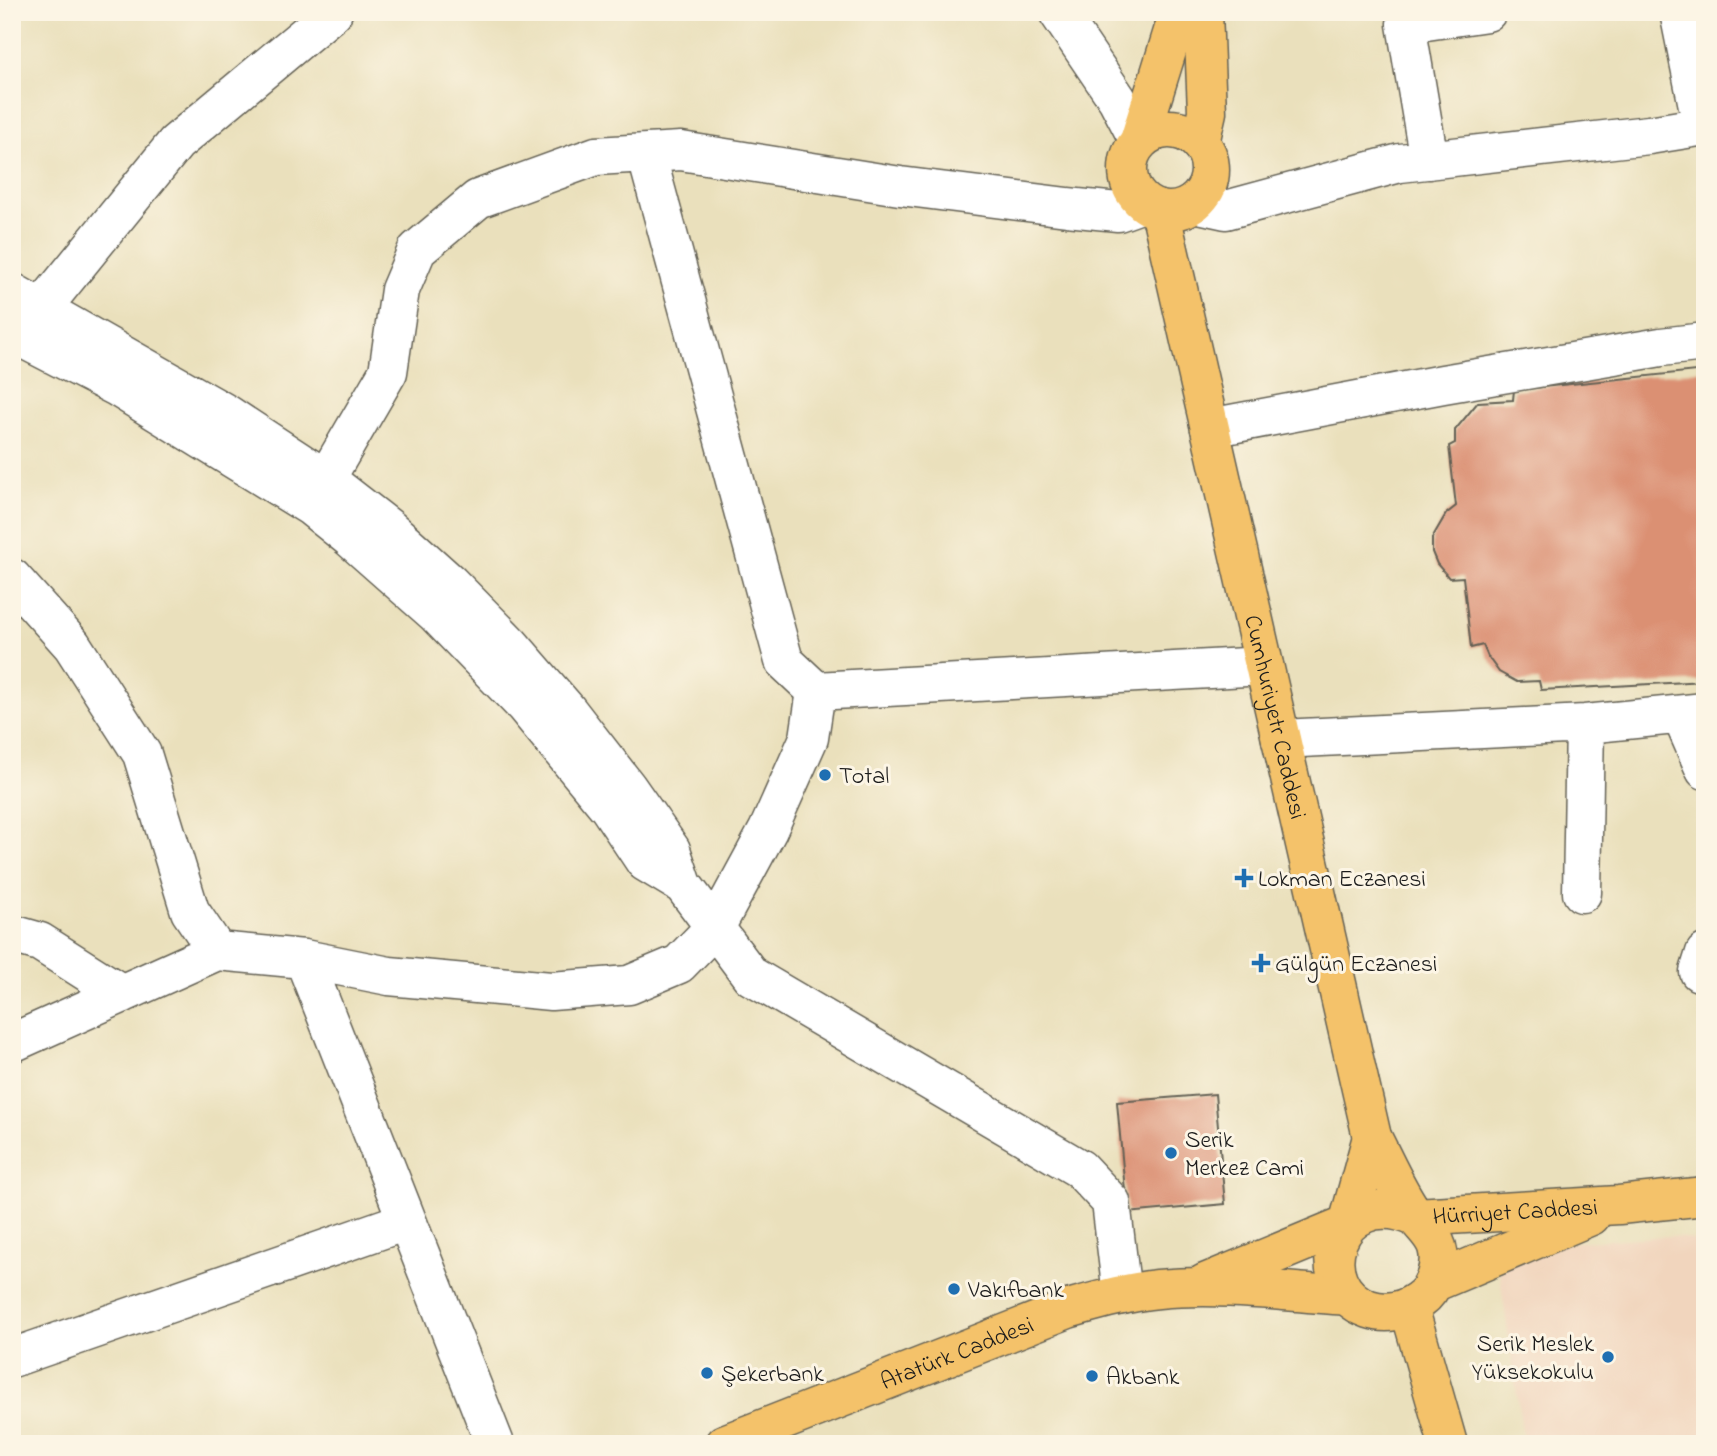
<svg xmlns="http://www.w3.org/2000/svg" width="1717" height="1456" font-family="'Indie Flower',sans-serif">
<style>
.built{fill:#f1d5bd}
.building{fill:#db9073}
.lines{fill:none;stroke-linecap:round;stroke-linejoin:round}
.minor-casing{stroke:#646154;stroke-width:41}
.major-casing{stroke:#646154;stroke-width:41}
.minor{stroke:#fff;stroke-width:38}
.major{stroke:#f4c26a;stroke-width:38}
.poi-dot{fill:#1f6fb2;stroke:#fcf5e5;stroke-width:2.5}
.labels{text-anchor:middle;stroke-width:6;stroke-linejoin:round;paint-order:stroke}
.street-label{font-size:24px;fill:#1c1c1c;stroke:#fcf5e5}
.poi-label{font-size:24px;fill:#1c1c1c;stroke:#fcf5e5;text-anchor:start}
</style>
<rect width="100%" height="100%" fill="#fcf5e5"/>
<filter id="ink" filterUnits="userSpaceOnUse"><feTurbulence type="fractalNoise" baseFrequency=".0143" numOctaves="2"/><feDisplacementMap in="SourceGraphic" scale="14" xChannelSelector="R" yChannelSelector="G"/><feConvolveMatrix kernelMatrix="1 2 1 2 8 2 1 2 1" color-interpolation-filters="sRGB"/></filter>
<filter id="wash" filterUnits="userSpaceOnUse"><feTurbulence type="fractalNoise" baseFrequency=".00686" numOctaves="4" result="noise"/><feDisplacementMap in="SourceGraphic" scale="28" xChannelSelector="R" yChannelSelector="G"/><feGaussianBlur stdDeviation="1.57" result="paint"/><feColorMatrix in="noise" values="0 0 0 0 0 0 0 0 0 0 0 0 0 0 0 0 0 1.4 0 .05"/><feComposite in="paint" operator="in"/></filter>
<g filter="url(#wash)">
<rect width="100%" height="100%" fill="#eae0bc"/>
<!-- built -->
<path class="built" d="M1671,1236l34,6v202h-181l-25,-174 37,-25z"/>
<g id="blocks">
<!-- building -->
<path class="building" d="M1705,370v311l-164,9 -2,-9 -22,1 -18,-10 -11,-15 -5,-12 -12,3 -8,-71 -14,1 -12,-14 -5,-12v-14l14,-24 10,-8 -7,-60 6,-3v-13l23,-28 35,-2 1,-10z
M1215,1094l10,110 -98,9 -10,-111z"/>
</g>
</g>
<g filter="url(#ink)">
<use href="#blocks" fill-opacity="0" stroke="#646154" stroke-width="2"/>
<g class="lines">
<!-- minor casing -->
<g class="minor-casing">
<path id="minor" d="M1058,12l59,87 22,42
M1679,12l23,114
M646,153l138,508 32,30
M1429,160l-23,-136 81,-12
M1194,203l32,7 174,-47 249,-28 56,-9
M12,292l213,121 102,67 63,49 60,54 59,60 59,68 59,76 44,63 12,35 68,91 329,193 31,33 11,93
M42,308l134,-165 157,-131
M12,333l105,54 89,55 104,64 40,32 86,76 88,91 85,103 36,54 38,23
M1210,428l233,-44 218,-37 44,-5
M310,506l78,-134 12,-82 17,-40 61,-51 118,-43 85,-5 219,35 167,21 51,5 25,-9
M12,578l60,67 70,109 48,157 27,40 87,8 85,17 162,15 78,-6 50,-21 37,-38 52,-96 41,-92 7,-47 448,-25
M1681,715l24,55
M1281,739l304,-15 120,-12
M1582,893l3,-169
M12,934l28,8 82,52
M304,959l191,485
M1699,972l6,-19
M12,1043l205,-92
M12,1358l394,-137"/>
</g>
<!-- major casing -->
<g class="major-casing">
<g id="major">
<circle cx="1169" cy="170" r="41"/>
<path d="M1139,141l40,-129"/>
<path d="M1200,143l7,-31 -4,-100"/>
<path id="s1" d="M1160,210l212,927c12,23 28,60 44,80 7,10 17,17 21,30 5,18 -2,42 -18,53 -15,11 -32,15 -50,9 -63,-22 -35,-127 46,-92l204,-12 86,-9"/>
<path d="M1205,1283l143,-59 24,-87"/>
<path d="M1433,1283l158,-67"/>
<path d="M1409,1307l39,137"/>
<path id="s2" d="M724,1444l344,-135c29,-8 60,-17 90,-20 63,-6 127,3 190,7"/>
</g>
</g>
<!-- minor -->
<use href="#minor" class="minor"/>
<!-- major -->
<use href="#major" class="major"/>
</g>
</g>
<!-- markers -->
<g class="poi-dot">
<circle cx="825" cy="775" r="7"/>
<path d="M1240.5 867.5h7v7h7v7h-7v7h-7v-7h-7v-7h7z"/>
<path d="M1257.5 952.5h7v7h7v7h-7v7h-7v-7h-7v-7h7z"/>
<circle cx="1171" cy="1153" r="7"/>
<circle cx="954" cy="1289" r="7"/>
<circle cx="1608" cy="1357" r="7"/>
<circle cx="707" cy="1373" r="7"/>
<circle cx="1092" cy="1376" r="7"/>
</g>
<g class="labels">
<!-- street labels -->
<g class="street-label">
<text dy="8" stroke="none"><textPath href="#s1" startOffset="520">Cumhuriyetr Caddesi</textPath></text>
<text dy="8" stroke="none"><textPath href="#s1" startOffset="1466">Hürriyet Caddesi</textPath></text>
<text dy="8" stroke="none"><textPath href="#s2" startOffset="250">Atatürk Caddesi</textPath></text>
</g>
<!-- poi labels -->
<g class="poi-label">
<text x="839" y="783">Total</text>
<text x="1258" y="886">Lokman Eczanesi</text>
<text x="1275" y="971">Gülgün Eczanesi</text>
<text x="1185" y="1147">Serik<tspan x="1185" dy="28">Merkez Cami</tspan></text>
<text x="968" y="1297">Vakıfbank</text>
<text x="1594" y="1351" text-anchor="end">Serik Meslek<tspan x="1594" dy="28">Yüksekokulu</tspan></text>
<text x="721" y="1381">Şekerbank</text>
<text x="1106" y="1384">Akbank</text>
</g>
</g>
<!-- margin -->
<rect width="1717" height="1456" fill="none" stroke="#fcf5e5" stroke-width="42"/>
</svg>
